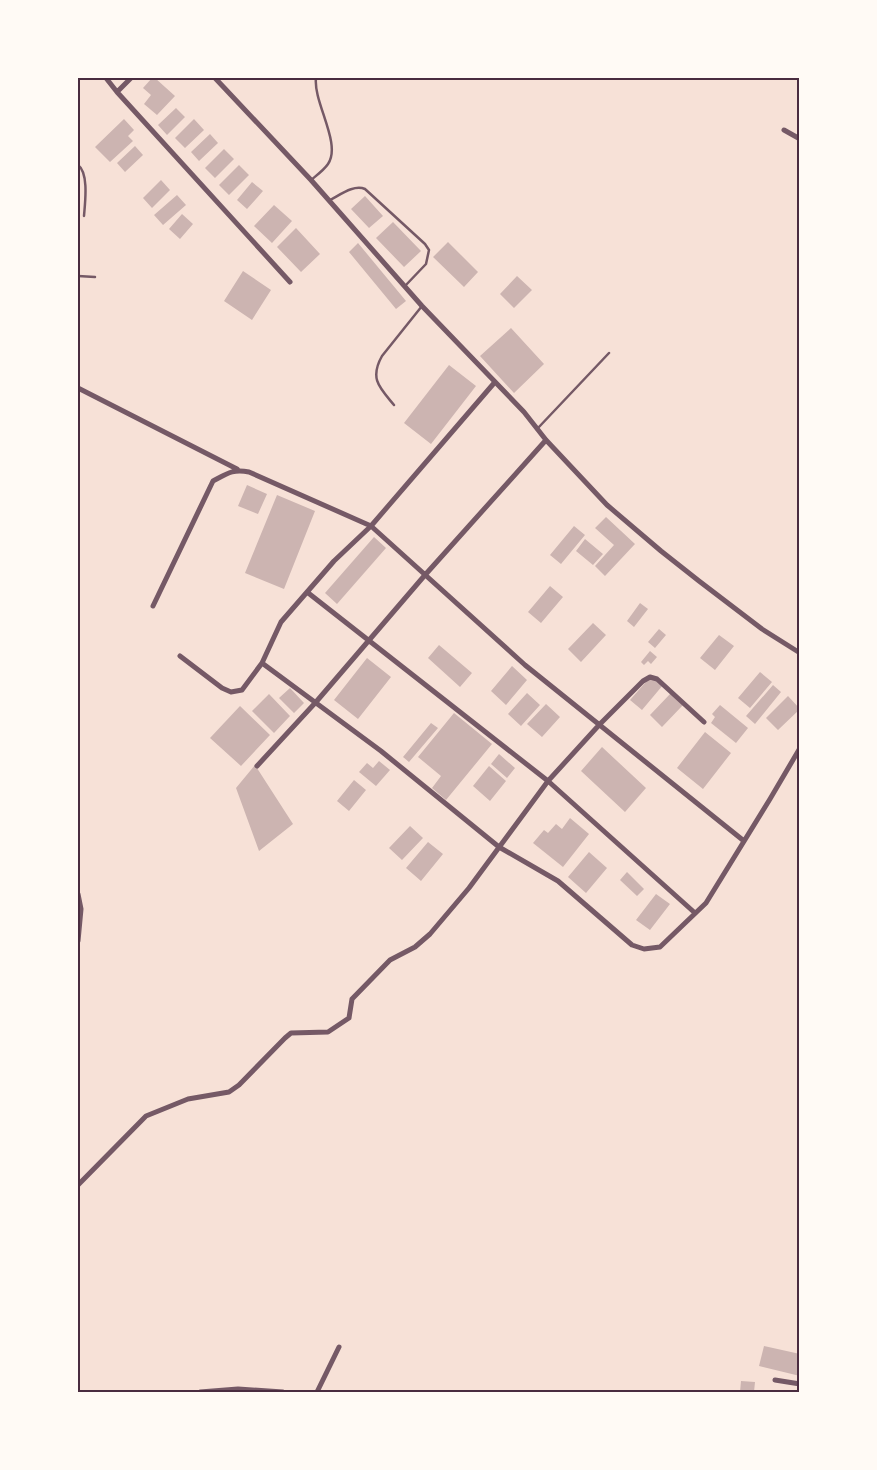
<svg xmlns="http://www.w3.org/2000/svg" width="877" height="1470" font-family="'Work Sans',sans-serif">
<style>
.building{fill:#ccb4b1}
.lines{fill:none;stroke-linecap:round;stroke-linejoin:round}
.service{stroke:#755966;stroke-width:2.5}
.minor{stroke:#755966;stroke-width:5}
.neatline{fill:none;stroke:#4a2c40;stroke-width:2}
</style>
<rect width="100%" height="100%" fill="#f7e1d7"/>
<!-- building -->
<path class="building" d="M152,78h3l20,18 -18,19 -13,-11 7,-9 -8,-7z
M176,108l9,9 -18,18 -9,-10z
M124,119l10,11 -6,6 5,5 -23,21 -15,-15z
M194,119l10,11 -19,18 -10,-10z
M210,134l8,9 -19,18 -8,-9z
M135,146l8,9 -18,17 -8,-9z
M224,149l10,10 -19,19 -10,-10z
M239,165l10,10 -20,20 -10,-10z
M161,180l9,10 -18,18 -9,-10z
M252,182l11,9 -16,18 -10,-9z
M177,195l9,10 -23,20 -9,-10z
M365,196l18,20 -14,12 -18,-19z
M274,205l18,16 -20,22 -18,-17z
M182,214l11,10 -13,15 -11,-10z
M393,222l28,29 -17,16 -28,-29z
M296,228l24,26 -19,18 -24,-25z
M448,242l30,30 -14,15 -31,-30z
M358,243l48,58 -10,8 -47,-57z
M243,271l28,19 -19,30 -28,-19z
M517,276l15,14 -18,18 -14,-14z
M511,328l33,36 -30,29 -34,-37z
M449,365l27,21 -45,58 -27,-21z
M247,485l20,9 -9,20 -20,-8z
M277,495l38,16 -31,78 -39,-16z
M606,517l29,27 -30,32 -10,-10 19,-21 -19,-17z
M574,526l11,9 -24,29 -11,-9z
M374,537l12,11 -49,56 -12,-11z
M585,539l18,15 -10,11 -17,-14z
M550,586l13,11 -22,26 -13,-11z
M640,603l8,6 -14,18 -7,-6z
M593,623l13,12 -25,27 -13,-13z
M659,629l7,6 -11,13 -7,-6z
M719,635l15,11 -19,24 -15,-12z
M439,645l33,28 -12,14 -32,-29z
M650,651l7,6 -6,7 -3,-3 -4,4 -3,-3z
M367,658l24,19 -33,42 -24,-19z
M512,666l15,14 -21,25 -15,-14z
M760,672l12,10 -22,26 -12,-10z
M652,675l11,10 -21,25 -12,-10z
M773,685l8,7 -26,32 -9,-8z
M290,688l14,15 -10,10 -15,-15z
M527,693l13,12 -19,21 -13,-12z
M671,693l12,12 -21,22 -12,-12z
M269,694l21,22 -16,17 -22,-22z
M788,696l12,13 -22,21 -12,-12z
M546,704l14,13 -18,20 -15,-13z
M720,705l28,23 -12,15 -25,-20 4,-6 -3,-3z
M240,706l30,29 -29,31 -31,-28z
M454,713l38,31 -46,56 -14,-12 9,-12 -23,-19z
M431,723l7,5 -29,34 -6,-5z
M705,732l26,21 -28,36 -26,-21z
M602,747l44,41 -21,24 -44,-41z
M499,754l16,14 -8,10 -16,-14z
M379,761l11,9 -14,16 -17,-14 8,-9 6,5z
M255,765l38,59 -34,27 -23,-63z
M489,766l17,15 -16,20 -17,-15z
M354,780l12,10 -17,21 -12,-10z
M570,818l19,16 -26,33 -30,-24 11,-13 4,3 8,-9 6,5z
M410,826l13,12 -21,22 -13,-12z
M428,842l15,12 -22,27 -15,-13z
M589,852l18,16 -21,25 -18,-16z
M627,872l17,17 -7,7 -17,-16z
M656,894l14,10 -20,26 -14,-10z
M764,1346l36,8v22l-41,-10z
M741,1381l14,1 -1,10h-14z"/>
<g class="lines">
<!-- service -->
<path class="service" d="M78,165c11,8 7,38 6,51
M311,180c6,-5 13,-10 17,-16 14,-20 -15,-62 -12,-86
M330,200c10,-5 24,-16 35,-11l60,55 4,6 -3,14 -21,22
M78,276l17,1
M394,405c-14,-17 -25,-26 -12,-49l40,-50
M538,428l71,-75"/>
<!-- minor -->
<path class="minor" d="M106,78l11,14 173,190
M215,78l96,102 111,126 102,106 22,28 61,65 54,46 38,30 63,48 38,24
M117,92l14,-14
M784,130l16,9
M78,388l159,81
M307,592l241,189 147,132
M153,606l60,-125c15,-8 20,-12 36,-9l122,54 154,139 219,176
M180,656l42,32 9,4 11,-2 20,-27 19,-41 53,-61 37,-35 124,-144
M262,663l119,88 118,96 59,34 74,64 12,4 16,-2 46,-44 64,-104 30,-51
M257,766l59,-64 109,-127 121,-135
M78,894l3,15 -3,32
M78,1185l68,-69 42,-17 41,-7 10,-7 46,-47 6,-5 37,-1 21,-14 3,-19 38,-39 25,-13 15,-13 39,-46 79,-107 52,-57 43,-43 7,-4 7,2 47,43
M775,1380l25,4
M200,1392l38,-3 45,3
M317,1392l22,-45"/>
</g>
<!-- border -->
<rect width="877" height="1470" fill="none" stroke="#fffaf5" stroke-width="158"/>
<rect x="79" y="79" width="719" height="1312" class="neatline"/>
</svg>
